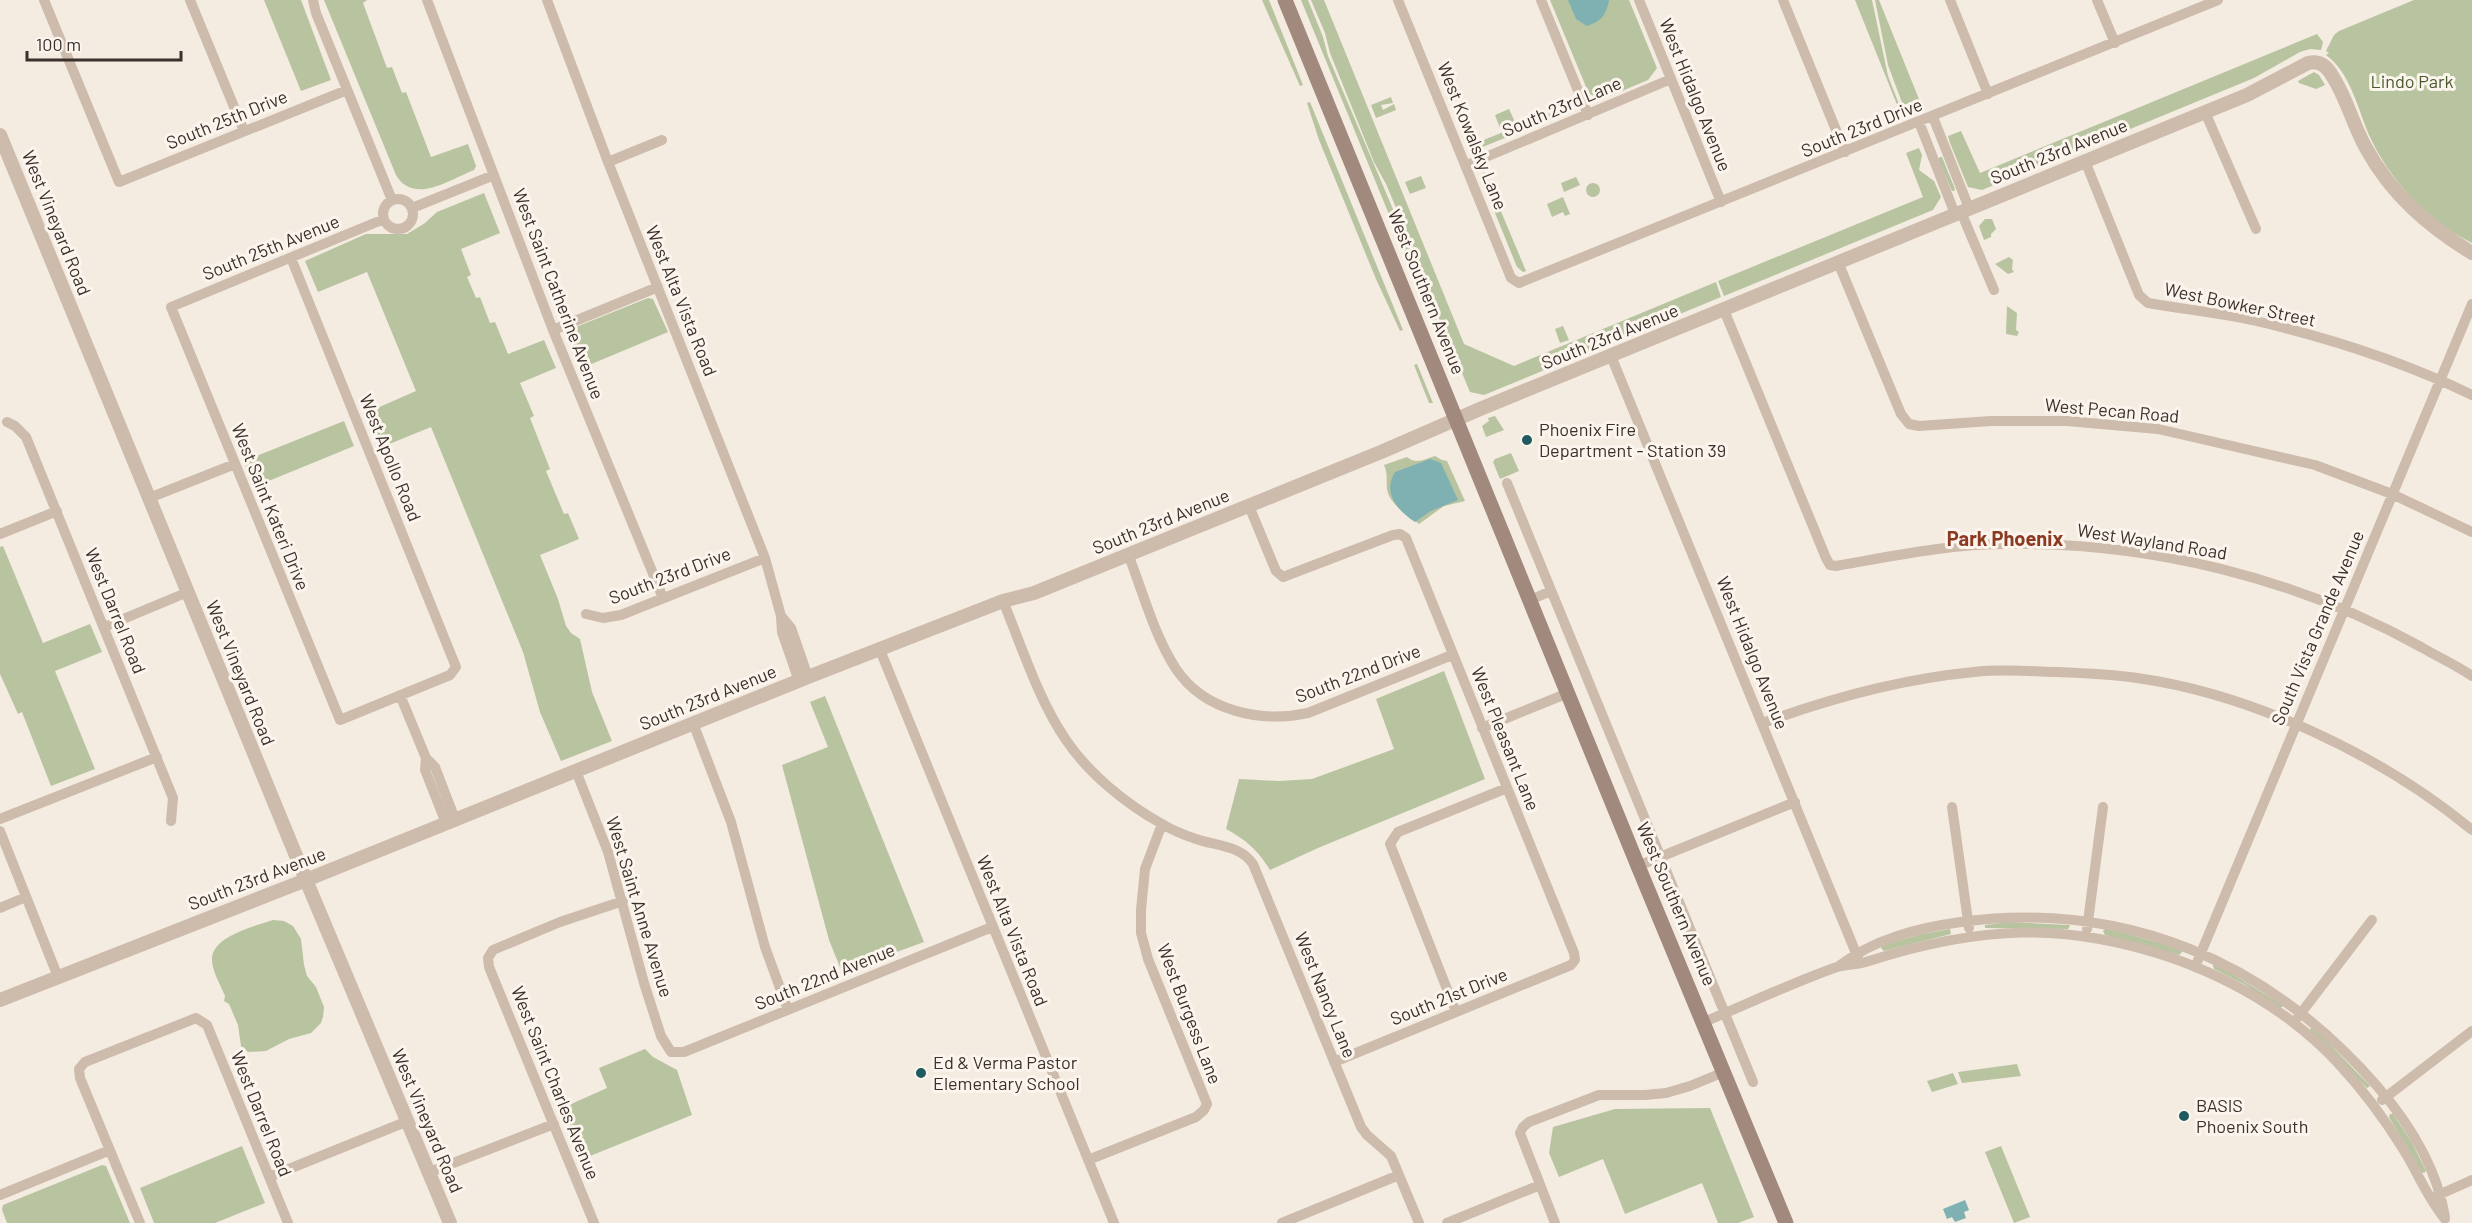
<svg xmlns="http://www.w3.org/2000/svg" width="2472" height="1223" font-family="Barlow,sans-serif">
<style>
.green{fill:#b8c4a0}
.water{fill:#7fb0b2}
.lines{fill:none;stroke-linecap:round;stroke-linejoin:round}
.minor{stroke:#cdbbac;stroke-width:10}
.tertiary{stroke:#cdbbac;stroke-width:14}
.secondary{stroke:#a18a7d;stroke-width:15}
.poi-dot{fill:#1f5a5e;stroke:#fbf5ee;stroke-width:2}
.labels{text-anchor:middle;stroke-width:6;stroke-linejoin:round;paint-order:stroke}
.park-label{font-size:18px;fill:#4a5a2e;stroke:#fbf5ee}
.street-label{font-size:18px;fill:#3b302b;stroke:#fbf5ee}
.poi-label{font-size:18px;fill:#3b302b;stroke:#fbf5ee;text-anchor:start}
.neighbourhood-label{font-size:20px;font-weight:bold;fill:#8c3b22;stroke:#fbf5ee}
</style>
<rect width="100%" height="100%" fill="#f4ebe1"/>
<!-- green -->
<path class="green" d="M264,0h37l30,80 -30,11z
M324,0h43l-4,3 24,65 5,-1 10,26 4,-1 25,65 37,-13 8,22 -2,4c-25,10 -60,35 -78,5z
M1262,0h7l34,85 -3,1z
M1301,0h7l15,37 5,19 87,205 30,84 -2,1z
M1311,0h13l140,344 50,22 202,-84 5,15 -237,98 -14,-3 -46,-109 -6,-23 -32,-76 -12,-22 -44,-109 -5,-20z
M1550,0h79l28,68 -9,12 -45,19 -14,-5z
M1855,0h17l16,76 16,41h-2z
M1875,0h4l44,109 -16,7 -19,-51z
M2414,0h58v243c-45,-23 -82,-62 -103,-108 -11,-26 -19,-63 -43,-80l3,-2 -3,-2 8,-16 5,-4z
M2317,34l6,8 -2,8 -11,-1 -10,3 -46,26 -272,112 -14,-3 -18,-44 -2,-7 13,-5 19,42z
M2314,72l5,3 6,10 -9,4 -17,-6 -1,-2z
M1391,97l2,6 -12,2 2,5 11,-6 2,6 -20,8 -5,-13z
M1310,102l93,228 -3,1 -24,-52 -57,-139 -12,-37z
M1568,106l-6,9 -82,33 -9,-3z
M1509,109l6,13 -15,6 -5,-13z
M1919,148l3,7 -3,15 15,11 7,16 -8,13 -209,86 -6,-15 205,-84 -17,-44z
M1940,157h2l13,32 -1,2h-2l-14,-32z
M1484,171l42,100 -3,1 -6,-5 -35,-86z
M1421,176l5,12 -16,6 -5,-12z
M1576,177l4,8 -16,7 -3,-9z
M1586 190a7 7 0 1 1 14 0a7 7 0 1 1-14 0Z
M484,193l16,40 -39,16 10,26 -4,2 9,21 4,-1 10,26 5,-1 13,32 36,-14 12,28 -36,15 14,33 -4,2 20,51 -4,2 18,43 4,-1 11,26 -39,16 18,44 8,27 5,7 9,6 12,53 20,49 -51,20 -21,-49 -17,-60 -92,-225 -49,20 -14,-35 48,-21 -49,-119 -49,20 -13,-31 61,-27h41l18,-11 12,-11z
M1563,197l7,17 -5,2 -2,-4 -11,5 -5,-13z
M1985,219h7l4,10 -5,5v3l-7,3 -5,-14z
M2009,257l4,3 -1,9 2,3 -6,2 -13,-10z
M648,298l5,1 15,33 -86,36 -16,-37z
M2007,306l10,7 -1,17 3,2 -2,4 -11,-2z
M1563,326l6,14 -9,3 -5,-14z
M1417,364l16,39h-4l-15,-38z
M1495,416l9,14 -18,7 -4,-11 7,-5 -1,-3z
M344,421l10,25 -100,41 -10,-26z
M1511,453l8,18 -19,8 -7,-17 2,-3z
M1435,456l7,4 5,1 18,40 -21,5 -25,18c-11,-9 -30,-20 -32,-35 -1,-10 1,-15 -3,-24l23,-8c9,8 18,2 28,-1z
M3,546l40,97 47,-19 12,28 -47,19 40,98 -44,17 -29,-74 -4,2 -18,-40v-127z
M1444,671l41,108 -167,69 -48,22c-12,-20 -24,-30 -44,-41l13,-50 40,2 33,-2 82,-30 -18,-50z
M825,696l99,246 -82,30 -13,-32 -47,-175 46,-18 -18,-45z
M273,920l11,1 9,5 8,13 3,26 3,11 9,11 8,20 -1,10 -2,6 -10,10 -22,6 -23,12 -18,1 -7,-6 -3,-21 -9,-21 -5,-3 1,-5c-4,-10 -13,-25 -13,-36 -1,-24 44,-34 61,-40z
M2009,922l60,3 1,1 -2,3 -83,-1v-3z
M2106,928l75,21 1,3 -3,3 -74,-20 -2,-4z
M1950,929l1,5 -67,17 -3,-3 1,-3 40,-11z
M2216,964l68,42 -4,2 -36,-24 -30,-15 -1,-4z
M2312,1026l58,60 -3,2 -57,-58z
M645,1049l8,8 24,13 15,45 -112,45 -20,-51 47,-21 -8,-20z
M2017,1064l4,12 -59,7 -4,-11z
M1953,1073l5,11 -26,8 -5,-11z
M1710,1108l44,109 -16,6h-20l-16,-40 -77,31 -22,-55 -44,18 -10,-24 4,-26 62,-18z
M2390,1114h3l18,27 15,30 -2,2 -3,-1 -32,-55z
M242,1146l23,57 -50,20h-61l-14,-35z
M2001,1146l29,71 -16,6 -29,-71z
M102,1165l4,1 24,57h-123l-5,-13 1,-5z"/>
<!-- water -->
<path class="water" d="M1568,0h41c-3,15 -7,21 -22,26l-11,-7z
M1430,459l11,4 17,37 -27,11 -16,11c-17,-11 -33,-29 -20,-50z
M1965,1200l4,10 -5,2 2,6 -11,4 -3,-5 -5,2 -4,-10z"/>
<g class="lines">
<!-- minor -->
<path class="minor" d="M44,0l75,182 228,-92
M190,0l54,131
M313,0l3,13 76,187
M427,0l126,330 110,268
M547,0l61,162 157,396 16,58 1,16 17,49
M1398,0l113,278 8,5 699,-283
M1541,0l47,115
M1639,0l82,202
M1783,0l62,152
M1950,0l38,94
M2097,0l18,43
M2205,112l51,117
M1933,117l36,91
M1919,122l36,92
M2085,161l54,134 9,8c35,6 70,10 104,17 74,17 152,42 220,75
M608,162l54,-22
M1467,165l204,-86
M383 214a15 15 0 1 1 30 0a15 15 0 1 1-30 0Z
M412,208l82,-33
M1961,212l33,78
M291,258l165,409 -6,8 -110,45 -169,-413 213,-88
M1838,262l63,152 8,10 10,2 72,-5h76l91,8 157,36 77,29 80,38
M1724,310l102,248 4,7 6,1c57,-10 114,-22 171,-22 143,-2 289,34 414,103 17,10 35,18 51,29
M553,330l105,-43
M1611,356l247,602
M7,422l8,4 11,11 147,361 -2,23
M1507,483l246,599
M149,498l86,-34
M1249,506l27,65 7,6 110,-42 7,-1 6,4 168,415 1,7 -4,5 -237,97
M0,534l57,-23
M1128,554c15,38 26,81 48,115 29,43 86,54 132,44l144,-58
M1530,600l21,-9
M1003,601c19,46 35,98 63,139 23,34 60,64 96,84 10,6 22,11 34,15 20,7 44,6 57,25l108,263 6,8 24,21 28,67
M586,614l17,4 18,-3 144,-57
M781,616l10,12 17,49
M104,627l84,-35
M880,650l234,573
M400,695l26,63 -1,12 21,53
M693,723l38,99 34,125 23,63
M1763,723c68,-25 138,-44 211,-51 27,-3 54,-1 81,0 27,1 55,2 82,6 115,16 246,78 335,152
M1482,728l86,-35
M426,758l9,9 20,52
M576,771l32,81 36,131 17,53 10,16h13l308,-125
M1952,807l17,121
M0,819l157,-62
M0,831l58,146
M1638,866l157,-64
M0,908l26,-11
M2087,929l16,-122
M2198,960l274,-656
M1839,966c35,-27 78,-38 122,-44 165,-22 308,40 416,164 32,37 60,82 68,131
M1456,1012l-66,-168 8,-12 109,-44
M2298,1017l74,-97
M1704,1022c43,-18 86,-38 130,-54 11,-4 24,-3 35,-7 110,-35 196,-40 306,-2 61,22 118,56 163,104 25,27 46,55 65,86 15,24 24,48 42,70
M2382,1100l90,-69
M1088,1160l108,-43 8,-7 3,-6 -59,-145 -7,-26v-23l4,-41 17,-45
M430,1172l124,-48
M269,1177l139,-56
M0,1195l110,-45
M2436,1196l36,-16
M140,1223l-60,-145 -1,-9 6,-7 111,-44 11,7 81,198
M594,1223l-105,-256 -1,-9 5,-8 67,-28 63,-21
M1282,1223l117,-48
M1447,1223l93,-38
M1555,1223l-35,-90 3,-6 6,-5 70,-27h46l21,-2 24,-7 34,-14"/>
<!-- tertiary -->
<path class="tertiary" d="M0,135l306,745 144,343
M0,1000l306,-120 502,-203 195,-76 31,-8 347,-141 99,-43 767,-314 61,-32c13,-3 19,4 25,14 14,22 20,48 33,71 25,46 62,78 106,105"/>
<!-- secondary -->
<path class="secondary" d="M1285,0l353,866 148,357"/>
</g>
<!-- markers -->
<g class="poi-dot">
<circle cx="1527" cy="440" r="6"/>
<circle cx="921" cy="1073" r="6"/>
<circle cx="2184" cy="1116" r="6"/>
</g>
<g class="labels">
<!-- park labels -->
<g class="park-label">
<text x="2412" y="88">Lindo Park</text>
</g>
<!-- street labels -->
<g class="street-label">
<text transform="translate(1695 95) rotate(68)" y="6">West Hidalgo Avenue</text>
<text transform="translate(1562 107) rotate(-23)" y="6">South 23rd Lane</text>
<text transform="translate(227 120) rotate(-22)" y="6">South 25th Drive</text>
<text transform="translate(1862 128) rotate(-22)" y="6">South 23rd Drive</text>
<text transform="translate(1472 136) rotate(68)" y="6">West Kowalsky Lane</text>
<text transform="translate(2059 152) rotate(-22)" y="6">South 23rd Avenue</text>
<text transform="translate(56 223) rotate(68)" y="6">West Vineyard Road</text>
<text transform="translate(271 248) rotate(-22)" y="6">South 25th Avenue</text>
<text transform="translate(1426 292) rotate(68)" y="6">West Southern Avenue</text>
<text transform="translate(558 294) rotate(69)" y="6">West Saint Catherine Avenue</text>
<text transform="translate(681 301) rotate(68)" y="6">West Alta Vista Road</text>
<text transform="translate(2240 305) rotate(12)" y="6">West Bowker Street</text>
<text transform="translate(1610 337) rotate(-22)" y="6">South 23rd Avenue</text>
<text transform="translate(2112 411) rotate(5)" y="6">West Pecan Road</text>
<text transform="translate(390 458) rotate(68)" y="6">West Apollo Road</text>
<text transform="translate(270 507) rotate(68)" y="6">West Saint Kateri Drive</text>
<text transform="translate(1161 522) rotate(-22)" y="6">South 23rd Avenue</text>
<text transform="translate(2152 542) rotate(9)" y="6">West Wayland Road</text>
<text transform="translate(670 576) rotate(-21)" y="6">South 23rd Drive</text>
<text transform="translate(115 611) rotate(68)" y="6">West Darrel Road</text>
<text transform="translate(2318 628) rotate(-67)" y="6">South Vista Grande Avenue</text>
<text transform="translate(1752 653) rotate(68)" y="6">West Hidalgo Avenue</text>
<text transform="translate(240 673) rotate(68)" y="6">West Vineyard Road</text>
<text transform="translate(1358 674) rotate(-21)" y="6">South 22nd Drive</text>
<text transform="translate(708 698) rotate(-22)" y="6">South 23rd Avenue</text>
<text transform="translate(1505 739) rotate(68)" y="6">West Pleasant Lane</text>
<text transform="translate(257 879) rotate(-21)" y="6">South 23rd Avenue</text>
<text transform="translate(1676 904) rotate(67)" y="6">West Southern Avenue</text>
<text transform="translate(639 907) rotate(73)" y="6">West Saint Anne Avenue</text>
<text transform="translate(1012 931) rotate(68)" y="6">West Alta Vista Road</text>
<text transform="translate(825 977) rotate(-22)" y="6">South 22nd Avenue</text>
<text transform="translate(1325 995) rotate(68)" y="6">West Nancy Lane</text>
<text transform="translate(1449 997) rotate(-22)" y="6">South 21st Drive</text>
<text transform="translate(1189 1014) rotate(69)" y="6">West Burgess Lane</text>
<text transform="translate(555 1083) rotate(68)" y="6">West Saint Charles Avenue</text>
<text transform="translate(261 1114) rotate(68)" y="6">West Darrel Road</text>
<text transform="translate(427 1121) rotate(67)" y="6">West Vineyard Road</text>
</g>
<!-- poi labels -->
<g class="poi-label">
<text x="1539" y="436">Phoenix Fire<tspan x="1539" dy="21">Department - Station 39</tspan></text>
<text x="933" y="1069">Ed &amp; Verma Pastor<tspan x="933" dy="21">Elementary School</tspan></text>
<text x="2196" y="1112">BASIS<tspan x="2196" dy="21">Phoenix South</tspan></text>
</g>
<!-- neighbourhood labels -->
<g class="neighbourhood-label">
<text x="2005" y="546">Park Phoenix</text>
</g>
</g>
<!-- scale -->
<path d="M27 51v9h154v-9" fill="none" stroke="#3b302b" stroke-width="3"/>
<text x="36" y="51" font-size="18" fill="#3b302b" stroke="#fbf5ee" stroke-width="4.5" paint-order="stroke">100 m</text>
</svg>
